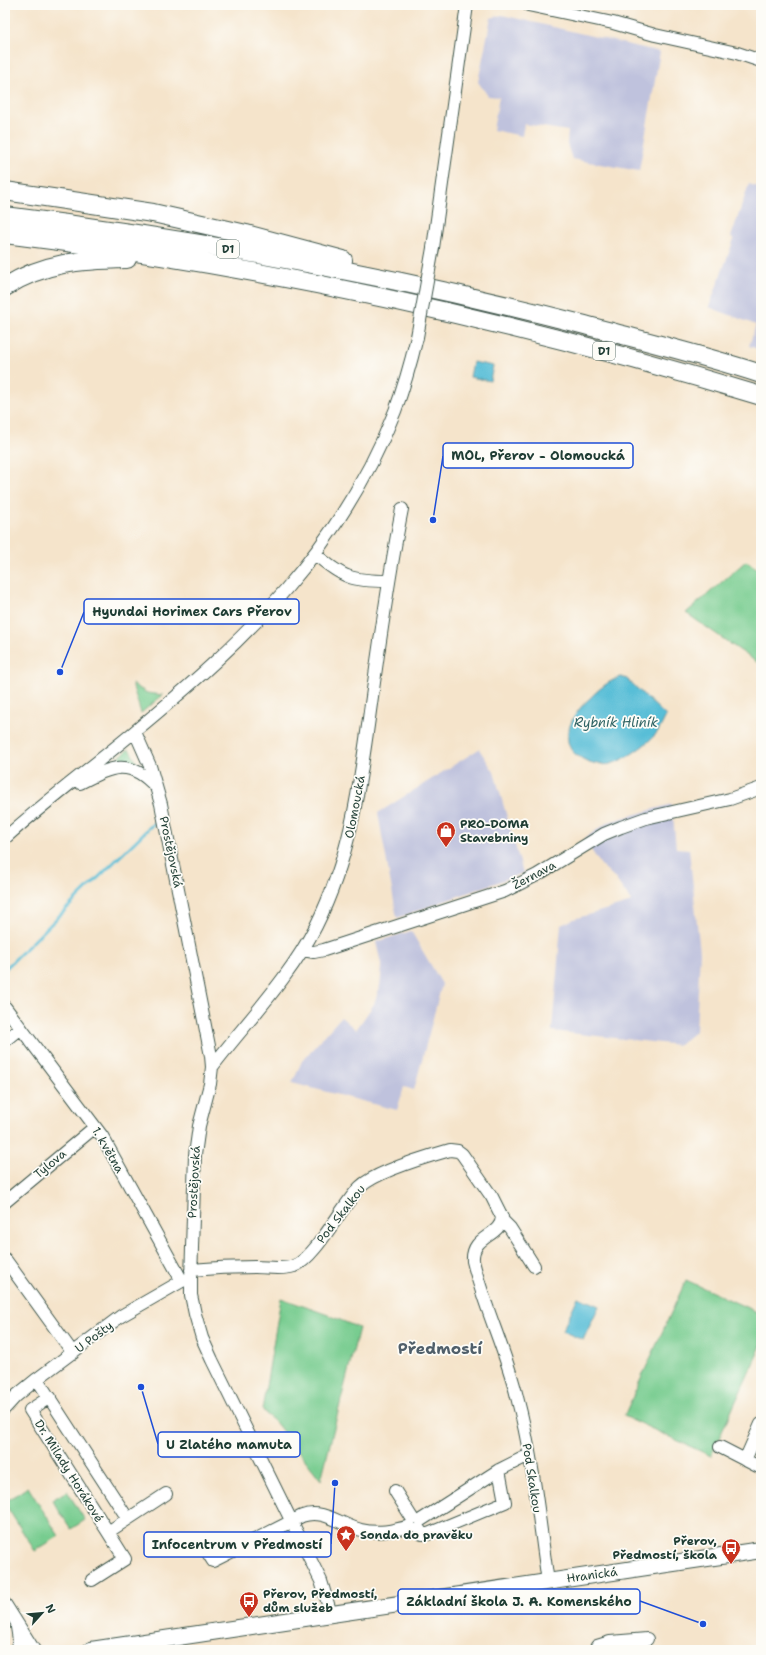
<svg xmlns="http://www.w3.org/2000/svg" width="766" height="1655" font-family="'Shantell Sans',sans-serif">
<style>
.industrial{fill:#bfc2dd}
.green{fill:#77cc8f;stroke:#4b8462}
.water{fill:#59bed7;stroke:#3c7e86}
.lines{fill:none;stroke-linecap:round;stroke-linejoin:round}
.stream{stroke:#59bed7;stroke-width:3}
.minor-casing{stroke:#3f564b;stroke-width:14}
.major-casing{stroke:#3f564b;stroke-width:18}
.highway-casing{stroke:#3f564b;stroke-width:20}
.minor{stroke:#fff;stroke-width:12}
.major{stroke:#fff;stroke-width:16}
.highway{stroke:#fff;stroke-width:18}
.minor-bridge-casing{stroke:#3f564b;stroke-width:14;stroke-linecap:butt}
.minor-bridge{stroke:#fff;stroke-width:12}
.labels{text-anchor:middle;stroke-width:3.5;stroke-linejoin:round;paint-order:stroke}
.shield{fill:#fdfcf7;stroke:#62766e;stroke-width:1}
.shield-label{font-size:11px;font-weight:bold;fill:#1f3d34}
.street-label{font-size:12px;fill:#1f3d34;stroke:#fdfcf7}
.poi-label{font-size:12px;font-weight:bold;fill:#1f3d34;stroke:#fdfcf7;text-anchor:start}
.water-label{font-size:13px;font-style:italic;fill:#306465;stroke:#fdfcf7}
.district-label{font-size:16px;font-weight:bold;fill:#505f6a;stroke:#fdfcf7}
.leader{fill:none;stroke:#1d4ed8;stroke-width:1.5}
.callout-dot{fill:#1d4ed8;stroke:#fdfcf7;stroke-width:1.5}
.callout{fill:#fdfcf7;stroke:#1d4ed8;stroke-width:1.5}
.callout-label{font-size:13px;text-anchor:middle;font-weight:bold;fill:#1f3d34}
</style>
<rect width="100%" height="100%" fill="#fdfcf7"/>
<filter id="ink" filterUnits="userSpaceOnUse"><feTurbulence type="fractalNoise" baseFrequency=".025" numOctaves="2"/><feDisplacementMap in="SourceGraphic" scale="8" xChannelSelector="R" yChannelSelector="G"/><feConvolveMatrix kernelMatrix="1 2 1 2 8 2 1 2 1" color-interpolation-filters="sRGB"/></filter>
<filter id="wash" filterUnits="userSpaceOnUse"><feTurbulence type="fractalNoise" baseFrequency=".012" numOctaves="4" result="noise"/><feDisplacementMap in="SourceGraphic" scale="16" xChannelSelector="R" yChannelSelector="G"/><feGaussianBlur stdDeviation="0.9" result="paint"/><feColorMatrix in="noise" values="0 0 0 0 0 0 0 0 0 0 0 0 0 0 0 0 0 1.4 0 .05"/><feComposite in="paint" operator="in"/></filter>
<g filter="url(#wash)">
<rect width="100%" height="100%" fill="#f5e4cb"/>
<!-- industrial -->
<path class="industrial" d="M502,15l158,37 -21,119 -67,-12 -5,-15 1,-13 -44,-7 -2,12 -29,-6 6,-33 -11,-1 -10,-14 13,-64z
M749,184l12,4v162l-12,-4 7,-21 -47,-18 25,-68 -3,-2z
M479,749l15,23 29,101 -126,45 -19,-105z
M672,804l4,44 13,1 11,103 -4,79 -17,14 -127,-14 9,-106 13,-6 58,-17 -18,-25 -13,-12 -17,-26 24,-17z
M411,931l31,53 -28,106 -10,-3 -7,23 -105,-27 10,-22 39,-44 15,13 18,-26 6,-18 2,-18 -6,-26z"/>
<!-- green -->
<path class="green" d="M746,561l15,10v94l-75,-52z
M132,684l15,9 16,2 -22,18z
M129,749l11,19 -21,-6h-6z
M686,1280l75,34v32l-50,110 -87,-40z
M281,1298l50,18 28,12 -38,152 -45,-57 -14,-13z
M28,1487l31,49 -24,15 -30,-47v-2z
M67,1491l18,29 -14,9 -19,-29z"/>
<!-- water -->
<path class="water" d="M473,362l20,4 -3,15 -20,-4z
M621,677l6,2 39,37c-3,6 -6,13 -10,18 -10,11 -32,27 -46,30 -8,2 -20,-1 -27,-5 -3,-2 -7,-4 -10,-7 -14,-16 3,-42 16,-53 10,-10 19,-18 32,-22z
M578,1297l21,9 -16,34 -21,-9z"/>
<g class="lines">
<!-- stream -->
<path class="stream" d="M5,969l150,-147"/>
</g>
</g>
<g filter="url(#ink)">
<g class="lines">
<!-- minor casing -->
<g class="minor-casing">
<path id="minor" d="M528,5l85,18 42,12 82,18 24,8
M433,248l34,-243
M315,554c28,24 37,27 73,27
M135,732l15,34 11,38 50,252 1,11 -2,17 -11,42 -4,29 -4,124v16l4,19 7,24 10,22 109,221 10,33
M80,783c31,-16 49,-26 76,4
M5,838c41,-37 86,-70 129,-106 113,-93 206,-182 261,-321 9,-24 16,-49 22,-74
M303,950l11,2 10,-2 181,-59 32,-16 67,-41 17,-7 25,-9 84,-19 31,-11
M5,1007l97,129 80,145
M5,1041l16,-13
M212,1067c36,-47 77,-88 104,-141 36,-72 44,-144 55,-222 9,-65 18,-130 31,-195
M5,1202l90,-75
M502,1220l8,8 24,38
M5,1259l68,94
M191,1270c21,-2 42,-3 64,-3 12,0 28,3 39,-1 21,-7 49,-62 66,-79 15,-15 69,-31 90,-37l8,1 4,3 30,43 10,20c-1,20 -31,18 -29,44 11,46 33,90 44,136 16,60 22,123 31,185
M37,1379l91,140 -20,13 17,27 -33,21
M50,1397l-20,13 78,122
M5,1408l11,-12 21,-17 84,-63 61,-35 7,-2
M720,1447l41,21
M745,1460l16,-36
M395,1491l17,27
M128,1519l38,-25
M421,1520l78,-50 30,-15
M419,1529l3,5h6l77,-32 -6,-32
M203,1545l10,16 89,-45c21,-8 39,9 59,14 17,4 32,1 49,-4
M5,1604l29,46
M16,1650l3,-10 -2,-13
M595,1650l2,-4 13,-4 37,-3"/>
</g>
<!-- major casing -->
<g class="major-casing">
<path id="major" d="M91,1650l670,-100"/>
</g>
<!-- highway casing -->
<g class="highway-casing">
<path id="highway" d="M5,191l148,22 93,21 97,26
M5,216c195,24 389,60 580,109 59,16 118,30 176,49
M5,234c256,31 509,87 756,162
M5,287c39,-25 76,-27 122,-28"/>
</g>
<!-- minor -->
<use href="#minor" class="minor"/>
<!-- major -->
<use href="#major" class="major"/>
<!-- highway -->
<use href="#highway" class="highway"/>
<!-- minor-bridge casing -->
<g class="minor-bridge-casing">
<path id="minor-bridge" d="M417,337l16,-89"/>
</g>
<!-- minor-bridge -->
<use href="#minor-bridge" class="minor-bridge"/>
</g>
</g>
<!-- icons -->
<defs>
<g id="shop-pin" transform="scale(1)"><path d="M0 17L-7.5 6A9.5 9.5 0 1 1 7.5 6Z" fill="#c8321e" stroke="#fdfcf7"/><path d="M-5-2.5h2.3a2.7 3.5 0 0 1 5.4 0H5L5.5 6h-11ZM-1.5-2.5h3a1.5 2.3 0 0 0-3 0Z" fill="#fff"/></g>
<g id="sight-pin" transform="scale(1)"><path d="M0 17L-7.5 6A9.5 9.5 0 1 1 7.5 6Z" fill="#c8321e" stroke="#fdfcf7"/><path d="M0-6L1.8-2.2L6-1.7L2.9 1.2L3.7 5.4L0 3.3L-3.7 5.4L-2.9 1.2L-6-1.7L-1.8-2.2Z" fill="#fff"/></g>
<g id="bus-pin" transform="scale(1)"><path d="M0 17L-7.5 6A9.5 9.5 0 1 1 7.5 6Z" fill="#c8321e" stroke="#fdfcf7"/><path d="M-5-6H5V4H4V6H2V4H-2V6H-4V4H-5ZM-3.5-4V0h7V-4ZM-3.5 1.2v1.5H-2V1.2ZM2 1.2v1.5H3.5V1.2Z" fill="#fff"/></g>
</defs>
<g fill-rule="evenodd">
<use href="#shop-pin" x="446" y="831"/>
<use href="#sight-pin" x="346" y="1535"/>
<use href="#bus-pin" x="731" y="1548"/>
<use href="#bus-pin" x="249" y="1601"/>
</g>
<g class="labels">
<!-- shield labels -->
<g class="shield">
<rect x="217" y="240" width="22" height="18" rx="3"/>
<rect x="593" y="342" width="22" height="18" rx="3"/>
</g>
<g class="shield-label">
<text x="228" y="253">D1</text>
<text x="604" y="355">D1</text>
</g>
<!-- street labels -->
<g class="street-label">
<text transform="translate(355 807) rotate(-79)" y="4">Olomoucká</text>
<text transform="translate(171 852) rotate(78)" y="4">Prostějovská</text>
<text transform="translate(534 875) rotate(-28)" y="4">Žernava</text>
<text transform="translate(108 1150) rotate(60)" y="4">1. května</text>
<text transform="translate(50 1164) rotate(-40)" y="4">Tylova</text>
<text transform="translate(194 1182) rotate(-87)" y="4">Prostějovská</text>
<text transform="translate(341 1214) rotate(-52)" y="4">Pod Skalkou</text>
<text transform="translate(94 1337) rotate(-37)" y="4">U Pošty</text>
<text transform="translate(69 1471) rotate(58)" y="4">Dr. Milady Horákové</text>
<text transform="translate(532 1478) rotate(81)" y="4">Pod Skalkou</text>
<text transform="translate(592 1575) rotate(-8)" y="4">Hranická</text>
</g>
<!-- poi labels -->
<g class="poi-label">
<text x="460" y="828">PRO-DOMA<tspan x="460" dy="14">Stavebniny</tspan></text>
<text x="360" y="1539">Sonda do pravěku</text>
<text x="717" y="1545" text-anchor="end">Přerov,<tspan x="717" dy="14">Předmostí, škola</tspan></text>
<text x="263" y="1598">Přerov, Předmostí,<tspan x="263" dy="14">dům služeb</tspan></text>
</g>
<!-- water labels -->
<g class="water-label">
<text x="616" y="727">Rybník Hliník</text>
</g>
<!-- district labels -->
<g class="district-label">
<text x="440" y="1354">Předmostí</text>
</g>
</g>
<!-- callouts -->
<path class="leader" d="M433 520L443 456M60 672L84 612M141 1387L158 1444M335 1483L331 1544M703 1624L640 1601"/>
<g class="callout-dot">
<circle cx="433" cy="520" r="4"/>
<circle cx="60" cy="672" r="4"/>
<circle cx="141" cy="1387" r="4"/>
<circle cx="335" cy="1483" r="4"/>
<circle cx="703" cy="1624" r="4"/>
</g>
<g class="callout">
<rect x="443" y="443" width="190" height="25" rx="4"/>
<rect x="84" y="599" width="215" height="25" rx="4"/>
<rect x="158" y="1432" width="142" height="25" rx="4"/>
<rect x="144" y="1532" width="187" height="25" rx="4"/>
<rect x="398" y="1589" width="242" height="25" rx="4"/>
</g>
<g class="callout-label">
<text x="538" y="460">MOL, Přerov - Olomoucká</text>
<text x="192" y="616">Hyundai Horimex Cars Přerov</text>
<text x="229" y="1449">U Zlatého mamuta</text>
<text x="237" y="1549">Infocentrum v Předmostí</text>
<text x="519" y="1606">Základní škola J. A. Komenského</text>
</g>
<!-- margin -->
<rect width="766" height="1655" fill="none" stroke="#fdfcf7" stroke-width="20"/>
<!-- north arrow -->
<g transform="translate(42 1613) rotate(63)" stroke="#fdfcf7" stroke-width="3" paint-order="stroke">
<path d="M0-3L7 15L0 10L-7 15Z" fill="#1f3d34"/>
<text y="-6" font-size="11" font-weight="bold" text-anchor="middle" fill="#1f3d34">N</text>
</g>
</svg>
